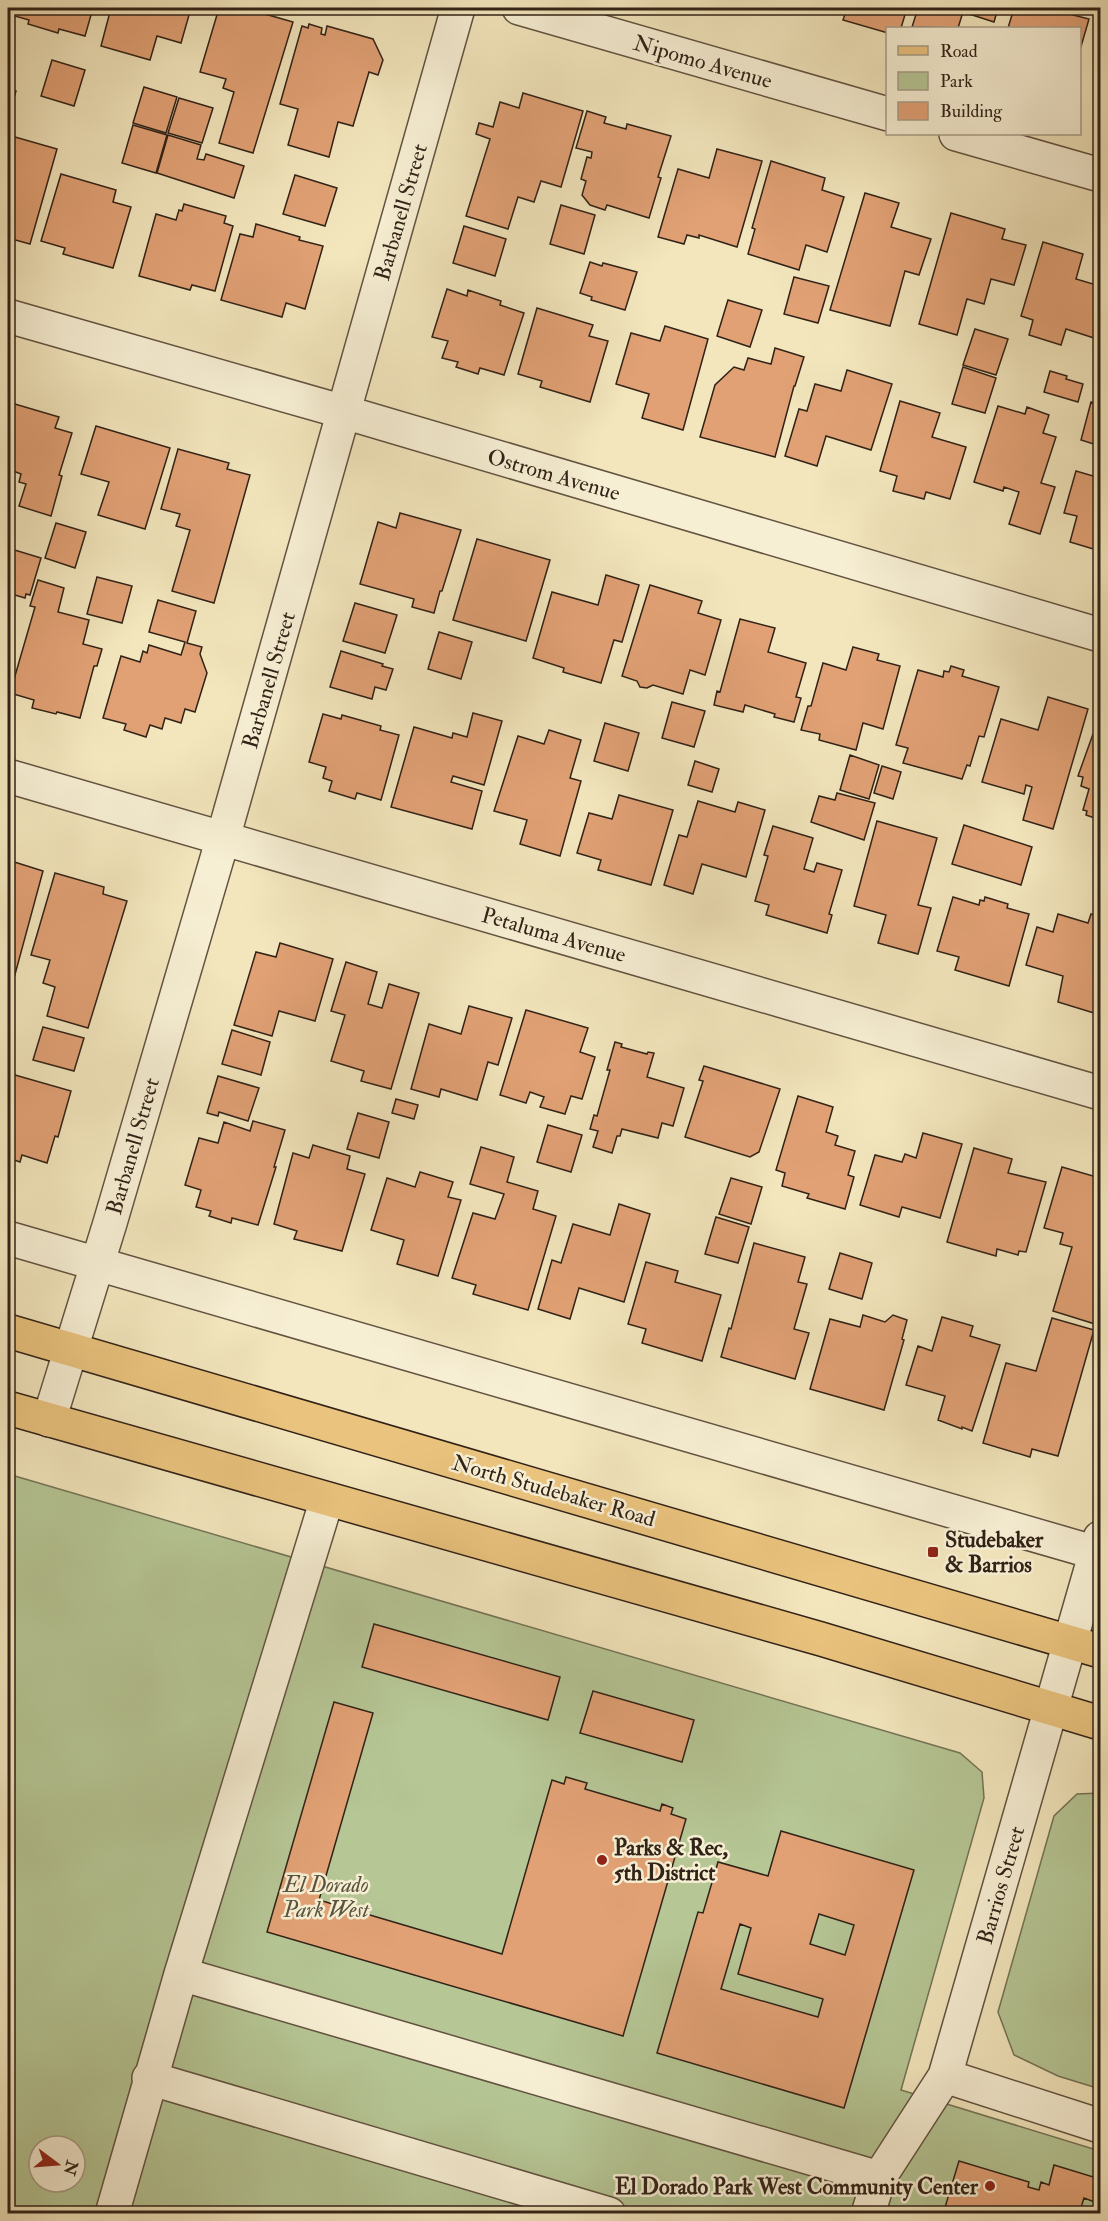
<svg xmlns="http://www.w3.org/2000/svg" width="1108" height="2221" font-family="'IM FELL Double Pica',serif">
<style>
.green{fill:#b6c695;stroke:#747456;stroke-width:1.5;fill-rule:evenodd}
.building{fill:#e1a175;stroke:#312217;stroke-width:1.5;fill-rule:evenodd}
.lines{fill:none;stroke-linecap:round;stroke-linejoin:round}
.minor-casing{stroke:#625340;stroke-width:36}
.major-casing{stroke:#312217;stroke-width:36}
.minor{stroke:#f7efd4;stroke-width:33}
.major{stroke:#eac37e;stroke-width:33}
.poi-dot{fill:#8f2418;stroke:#f7efd4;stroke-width:2}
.labels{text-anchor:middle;stroke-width:5;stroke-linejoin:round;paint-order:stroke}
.street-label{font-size:22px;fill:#312217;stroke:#f7efd4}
.poi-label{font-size:22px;font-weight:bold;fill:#312217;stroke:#f7efd4;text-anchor:start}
.park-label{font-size:22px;font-style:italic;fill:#59533d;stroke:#f7efd4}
</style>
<rect width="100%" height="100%" fill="#f3e6bd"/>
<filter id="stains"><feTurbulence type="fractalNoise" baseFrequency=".00333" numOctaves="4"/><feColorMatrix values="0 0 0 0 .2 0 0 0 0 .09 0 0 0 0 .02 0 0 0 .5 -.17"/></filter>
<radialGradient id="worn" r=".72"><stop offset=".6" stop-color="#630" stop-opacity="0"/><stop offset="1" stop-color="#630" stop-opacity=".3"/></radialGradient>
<!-- green -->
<path class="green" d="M8,1474l952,279 22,19 2,26 -83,292 199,61v62h-1092zM39,2146h36v36h-36z
M1100,1793v296l-42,-13 -44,-21 -16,-43 56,-196 23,-22z"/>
<!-- building -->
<path class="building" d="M9,8h84l-8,28 -26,-7 -1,4 -30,-9 1,-4 -21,-6z
M111,8h80l-10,35 -24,-7 -7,24 -49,-14z
M219,8h25l49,14 -40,131 -34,-10 15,-51 -11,-4 3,-9 -26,-7z
M834,8h73l-6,20h-13v5l-45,-13 3,-9z
M918,8h80l-4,14 -31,-10 -5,16 -46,-1z
M1014,8h61l-2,7 16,4 -9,31v-22h-72z
M309,24l13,4 -1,6 4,1 2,-9 46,13 10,21 -5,15 -9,-3 -16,54 -15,-4 -9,35 -41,-12 10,-36 -18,-5 22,-78 6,2z
M52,60l33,10 -11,36 -33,-10z
M144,87l33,10 -11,36 -33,-10z
M8,88l8,3 -8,29z
M523,93l60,18 -22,76 -20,-6 -7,21 -16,-5 -10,32 -42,-13 24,-77 -14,-5 3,-11 14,4 7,-25 19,6z
M179,98l34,10 -11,35 -34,-10z
M587,111l19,6 -2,6 22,6 1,-5 44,12 -13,41 3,1 -12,40 -42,-13 -2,5 -15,-5 -8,-10 4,-14 -5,-2 6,-22 4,1 1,-6 -16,-4z
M133,125l34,10 -11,38 -34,-10z
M8,135l49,14 -27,95 -22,-6z
M168,135l33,10 -4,14 7,1 2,-6 38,12 -10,32 -77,-25z
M717,149l45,12 -25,86 -38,-12v3l-12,-3 -3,9 -26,-7 20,-68 31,9z
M771,161l54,17 -3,12 22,7 -17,55 -21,-7 -7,25 -51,-16 7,-25 -3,-1z
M61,174l55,16 -3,12 18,5 -18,61 -50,-14 2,-6 -24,-7z
M295,175l42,13 -12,38 -42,-12z
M865,193l34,10 -8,24 40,12 -12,36 -14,-4 -15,55 -60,-16z
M184,204l42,12 -2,7 9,3 -18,65 -23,-6 -2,5 -51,-14 17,-62 20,6 3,-10 3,1z
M561,205l34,10 -11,39 -34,-10z
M951,213l54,16 -3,10 24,6 -12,40 -23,-6 -7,25 -17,-5 -10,36 -38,-11z
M256,224l44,13 -1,3 24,6 -18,63 -19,-6 -4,14 -61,-17 19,-66 13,3z
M464,226l42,13 -11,37 -42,-13z
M1043,242l40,12 -7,25 24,7v30l-6,22 -28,-9 -5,16 -32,-10 4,-15 -12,-4z
M590,262l12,4 1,-3 34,9 -12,38 -34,-10 1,-3 -12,-4z
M794,277l35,9 -11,37 -34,-9z
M447,289l20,7 1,-6 33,11 -1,4 24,8 -20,62 -24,-7 -2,6 -22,-7 2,-5 -16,-4 6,-17 -16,-4z
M728,300l34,10 -12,37 -33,-11z
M537,308l56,17 -4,11 19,5 -18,61 -50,-15 2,-6 -24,-7z
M665,326l43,13 -25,91 -41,-12 7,-24 -33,-10 15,-51 29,8z
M975,329l33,10 -12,36 -33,-10z
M775,348l29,9 -9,29h-1l-19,71 -75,-20 15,-52 19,-18 10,3 4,-12 23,6z
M963,367l33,11 -11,35 -33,-9z
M847,370l45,14 -21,66 -45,-14 -9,30 -32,-10 14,-47 8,2 8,-27 26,7z
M1050,371l17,5 -1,3 17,5 -5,18 -34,-10z
M900,401l40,12 -8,24 34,10 -16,52 -24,-7 -2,7 -31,-8 4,-15 -17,-5z
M8,402l51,15 -4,11 17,5 -13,42 3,1 -11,40 -32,-10 7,-22 -7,-2 2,-8 -13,-5z
M1091,402l9,3v41l-19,-6z
M998,406l27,8 2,-7 22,8 -6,18 13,4 -15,46 14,4 -15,47 -31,-10 10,-32 -15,-5 -1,4 -29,-9z
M96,426l74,22 -25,81 -47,-14 11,-33 -28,-8z
M178,449l51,14 -2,6 23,6 -36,128 -42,-12 18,-61 -14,-4 4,-12 -19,-5z
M1076,471l24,7v73l-30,-9 7,-26 -13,-3z
M400,513l61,17 -19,61h-2l-6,22 -22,-6 2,-8 -54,-15 18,-62 18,6z
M56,523l30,9 -11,36 -30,-10z
M477,539l73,21 -24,81 -73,-21z
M8,548l33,10 -11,37 -4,-1 -1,4 -17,-5z
M606,575l33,10 -17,57 -8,-2 -13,43 -38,-11 1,-4 -31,-10 19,-66 46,13z
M97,577l35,9 -10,37 -35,-9z
M38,580l26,8 -6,24 31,8 -6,24 19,5 -5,17h-3l-14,52 -23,-6 -1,2 -24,-6 2,-8 -24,-7 25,-86 -5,-1z
M650,585l52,16 -4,12 23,7 -16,55 -15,-5 -7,24 -30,-9 -6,3 -7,-1 -3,-6 -15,-5z
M158,600l38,11 -9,32 15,4 -2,7 7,19 -12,39 -10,-3 -4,14 -16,-5 -3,11 -12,-4 -4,12 -22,-7 2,-6 -23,-6 18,-62 19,6 3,-11 4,2 2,-8 32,10 4,-13 -36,-10z
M355,603l42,12 -12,38 -42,-12z
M8,610l6,2 -6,21z
M740,619l35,9 -7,24 38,11 -10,34 5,1 -7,24 -20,-5 1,-3 -30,-9 -2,7 -29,-7 3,-14 3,1z
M439,632l33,10 -11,37 -33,-10z
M853,647l26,7 -2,6 23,6 -17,63 -20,-6 -7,27 -37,-10 1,-6 -19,-4 7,-24h3l12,-43 23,7z
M341,651l42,13 -1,2 11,3 -7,21 -11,-3 -3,12 -42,-12z
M951,666l13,4 -2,6 37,11 -15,50 -5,-1 -9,30 -3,-1 -5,14 -59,-16 5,-15 -12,-3 22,-75 25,7 1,-6 5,1z
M1048,697l40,12 -35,120 -30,-9 9,-33 -6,-2 -2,9 -42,-12 19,-63 37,11z
M672,702l33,9 -11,36 -32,-9z
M473,713l29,8 -18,64 -31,-9 -2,6 31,9 -10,38 -81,-22 23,-80 38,11 1,-5 14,4z
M323,714l18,5 1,-4 39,11 -1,4 19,5 -18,65 -24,-7 -2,6 -26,-8 3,-10 -9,-3 3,-11 -17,-5z
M1098,720l2,1v99l-14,-5 1,-4 -4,-1 6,-21 -8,-3 2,-9 -5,-1z
M605,723l34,10 -11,38 -34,-10z
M549,730l32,10 -11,38 11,3 -21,75 -40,-12 7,-24 -33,-9 24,-75 26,8z
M850,755l29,10 -10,34 -29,-9z
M695,761l24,8 -7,23 -24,-7z
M882,766l19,6 -8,27 -19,-6z
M837,793l38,10 -11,37 -53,-18 8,-26 16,4z
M619,795l54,15 -22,75 -53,-15 3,-10 -24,-7 12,-40 23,6z
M698,801l37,11 3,-10 27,8 -19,67 -44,-13 -9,30 -29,-9 15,-50 8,2z
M877,821l60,17 -19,67 13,3 -13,46 -40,-11 8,-28 -32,-9z
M964,825l68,22 -11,38 -69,-21z
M773,826l40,12 -9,31 10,3 3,-9 25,7 -13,44 3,1 -5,18 -61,-18 3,-10 -14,-4 13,-45 -4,-1z
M8,860l35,11 -33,122 -2,-1z
M55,873l49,14 -1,7 24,7 -39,127 -41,-12 8,-29 -12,-4 7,-23 -19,-5z
M953,897l26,8 1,-5 4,1 1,-4 23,7 -1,4 22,6 -20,72 -54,-16 4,-13 -22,-6z
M1058,914l30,9 3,-9 9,3v77l-6,19 -36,-11 5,-26 -37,-11 11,-38 16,5z
M280,943l53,16 -18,62 -36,-10 -7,25 -38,-11 22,-73 20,5z
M346,962l31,10 -9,32 14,4 7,-24 30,9 -28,96 -30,-8 3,-10 -33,-10 14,-46 -14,-4z
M469,1006l43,12 -14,47 -10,-3 -11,38 -36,-11 -2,8 -28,-8 18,-65 32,10z
M526,1010l62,18 -8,24 15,5 -13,42 -11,-3 -6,18 -25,-7 4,-10 -14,-5 -4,11 -26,-8z
M43,1027l41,11 -10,33 -41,-11z
M232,1030l38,12 -9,33 -39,-11z
M615,1042l7,2 -1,3 26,7 1,-2 6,1 -7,24 37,11 -11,38 -11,-3 -4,15 -36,-9 -2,7h-3l-5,17 -19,-6 5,-16 -8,-2 4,-14 3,1 13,-46h-3z
M704,1066l76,23 -21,63 -9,5 -65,-20 18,-56 -4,-1z
M8,1073l63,18 -13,46 -3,-1 -8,27 -25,-8 -2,7 -12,-4z
M218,1076l41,12 -11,33 -29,-9 -1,4 -11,-3z
M798,1096l35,11 -7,25 12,4 -3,9 20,6 -7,24 6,2 -9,32 -38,-11 2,-4 -27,-8 3,-13 -9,-3z
M396,1099l22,6 -4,14 -22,-6z
M358,1113l31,9 -10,36 -32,-9z
M253,1121l32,9 -11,37h2l-18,58 -26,-7 -1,5 -22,-7 2,-5 -15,-4 5,-17 -16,-5 14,-47 19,5 6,-21 26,9z
M548,1125l34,10 -11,37 -34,-10z
M923,1133l39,11 -22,74 -38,-11 -3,10 -39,-12 15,-50 27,7 3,-8 11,4z
M313,1145l37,11 -3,13 18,5 -23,77 -48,-12 3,-8 -23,-7 19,-71 16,5z
M481,1147l33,10 -7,25 31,9 -5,18 23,7 -28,94 -55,-16 3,-9 -24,-7 21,-65 22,6 9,-25 -34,-10z
M974,1148l38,11 -4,14 38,9 -20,70 -7,-1 -1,4 -21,-6 -1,7 -49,-14z
M1062,1167l38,11v129l-5,17 -42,-13 19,-64 -12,-3 3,-11 -19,-5z
M420,1172l33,10 -5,15 13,3 -23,76 -41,-12 7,-24 -33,-10 16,-52 28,9z
M731,1178l31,9 -11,37 -32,-10z
M619,1204l31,10 -26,88 -45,-14 -9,31 -32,-10 14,-49 9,3 12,-39 37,11z
M716,1217l33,10 -11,36 -33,-9z
M754,1243l51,14 -7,25 9,2 -13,45 15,4 -14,46 -74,-22 8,-29 2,1z
M840,1253l32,10 -10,36 -33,-10z
M646,1262l32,9 -3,11 46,13 -19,66 -60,-18 4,-14 -18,-5z
M863,1315l22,7 8,-7 14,5 -5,19 2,1 -20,70 -74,-21 20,-70 30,8z
M942,1317l31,9 -3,10 30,9 -28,86 -10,-4v2l-24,-9 7,-24 -39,-11 12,-39 14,5z
M1052,1318l42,12 -36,126 -26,-7 -2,8 -47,-14 23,-80 30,8z
M374,1624l186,53 -12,43 -186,-53z
M593,1691l101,29 -12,42 -102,-29z
M334,1702l39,11 -54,187 183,54 50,-174 12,4 2,-7 21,6 -2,6 75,22 2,-7 11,4 -2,6 15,5 -63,217 -356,-104z
M781,1831l133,39 -70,238 -187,-55 41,-141 5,1 15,-51 50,14zM819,1914l35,11 -9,30 -35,-11zM740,1924l11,4 -13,46 85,25 -5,18 -97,-28z
M959,2161l70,21 -1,5 11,3 2,-8 8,3 5,-20 46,14v25l-16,-6 -5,16h-136z"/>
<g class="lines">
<!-- minor casing -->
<g class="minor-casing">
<path id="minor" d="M519,8l369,106
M956,134l144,41
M8,316l336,96 756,223
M8,776l1092,317
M8,1238l1092,316
M49,1420l61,-197 113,-385 235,-830
M1100,1538l-155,538 155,50
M181,1974l698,204
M149,2078l460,136
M112,2214l69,-240 146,-475
M868,2214l11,-36 66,-102"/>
</g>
<!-- major casing -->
<g class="major-casing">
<path id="major" d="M8,1331l1092,320
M8,1408l813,231 279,84"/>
</g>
<!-- minor -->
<use href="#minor" class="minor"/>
<!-- major -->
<use href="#major" class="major"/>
</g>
<!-- markers -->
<g class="poi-dot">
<rect x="927" y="1546" width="12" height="12" rx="3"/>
<circle cx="602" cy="1860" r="6"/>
<circle cx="990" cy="2186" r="6"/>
</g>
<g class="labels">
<!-- street labels -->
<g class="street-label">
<text transform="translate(703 61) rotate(16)" y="8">Nipomo Avenue</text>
<text transform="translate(400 212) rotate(-74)" y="8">Barbanell Street</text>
<text transform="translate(554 474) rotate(16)" y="8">Ostrom Avenue</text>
<text transform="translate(268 680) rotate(-74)" y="8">Barbanell Street</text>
<text transform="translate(554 934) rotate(16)" y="8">Petaluma Avenue</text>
<text transform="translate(132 1146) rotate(-74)" y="8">Barbanell Street</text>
<text transform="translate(554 1490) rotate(16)" y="8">North Studebaker Road</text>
<text transform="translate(1000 1885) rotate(-74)" y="8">Barrios Street</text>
</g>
<!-- poi labels -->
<g class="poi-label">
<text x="945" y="1547">Studebaker<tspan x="945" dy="25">&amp; Barrios</tspan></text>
<text x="614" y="1855">Parks &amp; Rec,<tspan x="614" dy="25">5th District</tspan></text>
<text x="978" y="2194" text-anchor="end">El Dorado Park West Community Center</text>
</g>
<!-- park labels -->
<g class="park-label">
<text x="326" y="1892">El Dorado<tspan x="326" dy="25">Park West</tspan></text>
</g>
</g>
<!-- margin -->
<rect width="1108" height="2221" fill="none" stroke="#f3e6bd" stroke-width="30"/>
<rect x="9" y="9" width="1090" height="2203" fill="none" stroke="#312217" stroke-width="3"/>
<rect x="15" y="15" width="1078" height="2191" fill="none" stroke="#312217" stroke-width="1.5"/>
<!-- legend -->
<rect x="886" y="27" width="195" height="108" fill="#f7efd4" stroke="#a89d88" stroke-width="1.5"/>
<rect x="898" y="46" width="30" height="9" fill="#eac37e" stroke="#a89d88" stroke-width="1.5"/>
<text x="940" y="57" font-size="18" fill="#312217">Road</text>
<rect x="898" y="72" width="30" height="18" fill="#b6c695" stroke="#a89d88" stroke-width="1.5"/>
<text x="940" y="87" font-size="18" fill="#312217">Park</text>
<rect x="898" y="102" width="30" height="18" fill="#e1a175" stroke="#a89d88" stroke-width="1.5"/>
<text x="940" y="117" font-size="18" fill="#312217">Building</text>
<!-- north arrow -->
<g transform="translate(57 2164) rotate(106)"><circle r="28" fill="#f7efd4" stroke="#a89d88" stroke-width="1.5"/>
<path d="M0-4.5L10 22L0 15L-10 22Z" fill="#8f2418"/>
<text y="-9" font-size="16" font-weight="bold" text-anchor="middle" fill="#312217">N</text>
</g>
<rect width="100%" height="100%" filter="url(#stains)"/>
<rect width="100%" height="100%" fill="url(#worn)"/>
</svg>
